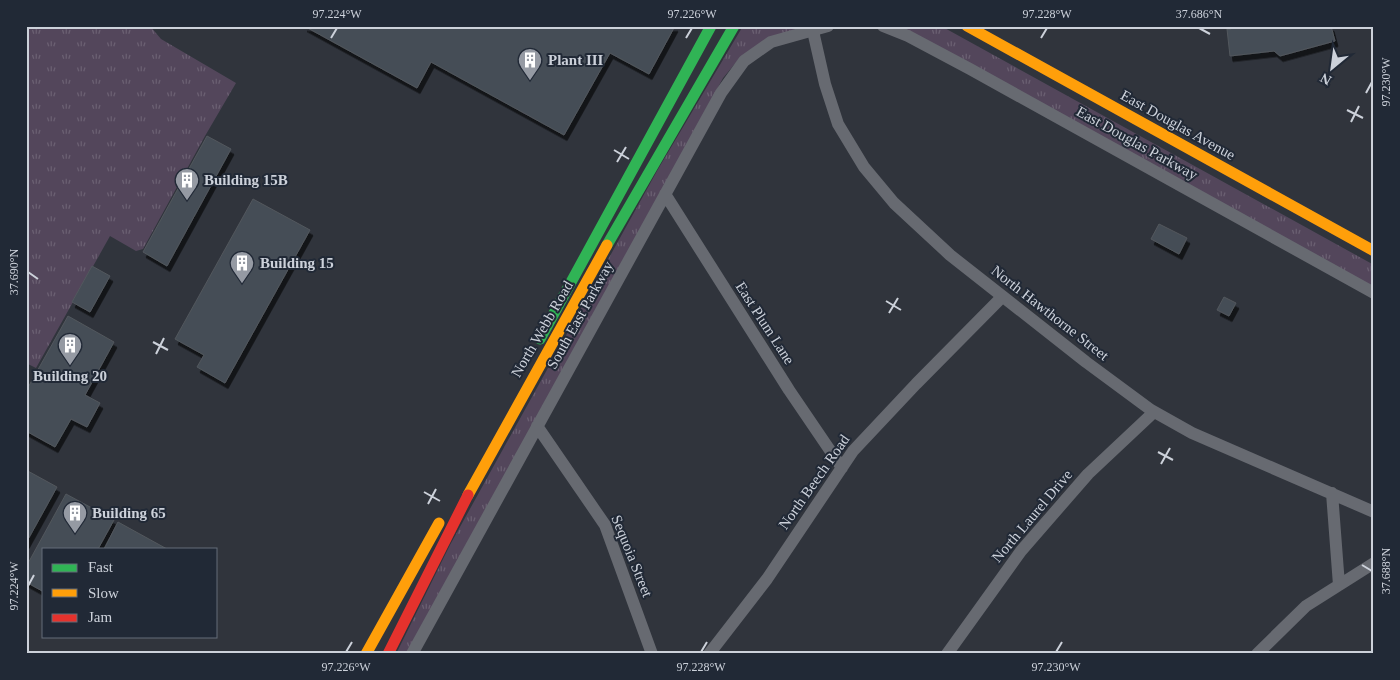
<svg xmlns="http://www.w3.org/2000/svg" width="1400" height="680" font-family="'Times New Roman',serif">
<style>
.grass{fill:url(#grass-tufts)}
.building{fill:#454e56;stroke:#52575d;filter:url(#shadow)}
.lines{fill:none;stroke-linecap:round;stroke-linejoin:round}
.street{stroke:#676a71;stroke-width:12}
.fast{stroke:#30b455;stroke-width:11}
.slow{stroke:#ff9f0a;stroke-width:11}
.jam{stroke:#e5322d;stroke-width:11}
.ticks{fill:none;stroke:#ccd1da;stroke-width:2}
.labels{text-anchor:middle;stroke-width:4;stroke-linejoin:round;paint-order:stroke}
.poi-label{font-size:15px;font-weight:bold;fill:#ccd1da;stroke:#212936;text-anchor:start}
.street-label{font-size:15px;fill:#ccd1da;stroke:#212936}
.neatline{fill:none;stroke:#ccd1da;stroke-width:2}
.ticks-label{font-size:12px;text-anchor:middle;fill:#ccd1da}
</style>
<defs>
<pattern id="grass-tufts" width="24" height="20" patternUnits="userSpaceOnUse" patternTransform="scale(1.25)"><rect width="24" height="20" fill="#53465b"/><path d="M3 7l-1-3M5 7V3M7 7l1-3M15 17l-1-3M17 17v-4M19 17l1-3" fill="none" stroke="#6b6072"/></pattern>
<filter id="shadow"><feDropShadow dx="3" dy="5.5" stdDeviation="0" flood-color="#0009"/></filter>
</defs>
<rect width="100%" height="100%" fill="#30343c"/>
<!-- grass -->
<path class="grass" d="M26,26h124l11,13 75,44 -31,53 -62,113 -7,2 -26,-15 -74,132 -10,-5z
M743,26h65l-70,34 -15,18 -313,576h-14l54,-109 207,-374z
M899,26h42l433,239v23z"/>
<!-- building -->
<path class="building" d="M304,26h371l-26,48 -39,-21 -46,82 -133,-73 -14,26z
M1230,26h101l4,15 -55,15 -6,-5 -44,5 -3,-27h4z
M207,136l24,13 -64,117 -24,-14z
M253,199l57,31 -85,153 -28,-16 7,-12 -29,-16z
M1159,224l28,14 -8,16 -28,-15z
M92,266l18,10 -20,36 -18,-10z
M1224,297l12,6 -7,13 -12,-6z
M68,316l46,26 -29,53 15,8 -13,24 -16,-8 -16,28 -29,-16v-40z
M26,470l31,17 -31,56z
M66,494l48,26 -16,29h-54v43l-18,-10v-15z
M118,522l49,27h-63z"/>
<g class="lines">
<!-- street -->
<path class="street" d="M883,26l25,10 62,33 404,224
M813,31l12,53 13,40 26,43 30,36 56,52 136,107 65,48 41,23 182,79
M665,194l124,196 53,78
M537,426l68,99 47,129
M1332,493l7,92
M412,654l309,-561 23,-32 27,-19 57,-16
M709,654l58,-75 86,-128 63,-67 86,-87
M947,654l74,-103 67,-77 66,-62
M1257,654l49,-48 68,-43"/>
<!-- fast -->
<path class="fast" d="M607,245l127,-219
M540,339l171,-313"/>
<!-- slow -->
<path class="slow" d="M967,26l407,225
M468,495l139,-250
M366,654l73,-131"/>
<!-- jam -->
<path class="jam" d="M388,654l80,-159"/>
</g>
<!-- ticks -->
<path class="ticks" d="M1199,28l11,6M331,38l6,-10M686,38l6,-10M1041,38l6,-10M1366,93l6,-11M1347,110l16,8M1351,122l8,-16M614,150l15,9M617,162l9,-15M28,272l10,7M886,301l15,9M889,313l9,-15M153,342l15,8M156,354l8,-16M1158,452l15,8M1161,464l9,-16M424,492l16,9M428,504l8,-15M1362,565l10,6M28,586l6,-11M346,652l6,-10M701,652l6,-10M1056,652l6,-10"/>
<!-- icons -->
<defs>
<g id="building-pin" transform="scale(1.25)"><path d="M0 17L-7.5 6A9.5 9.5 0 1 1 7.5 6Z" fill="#959aa3" stroke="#212936"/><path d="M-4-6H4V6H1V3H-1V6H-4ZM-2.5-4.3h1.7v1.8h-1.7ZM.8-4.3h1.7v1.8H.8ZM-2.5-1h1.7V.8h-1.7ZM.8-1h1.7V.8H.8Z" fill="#fff"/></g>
</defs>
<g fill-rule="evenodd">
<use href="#building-pin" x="530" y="60"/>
<use href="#building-pin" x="187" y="180"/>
<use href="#building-pin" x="242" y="263"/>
<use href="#building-pin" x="70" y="345"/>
<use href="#building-pin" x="75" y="513"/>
</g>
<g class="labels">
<!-- poi labels -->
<g class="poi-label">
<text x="548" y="65">Plant III</text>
<text x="204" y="185">Building 15B</text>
<text x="260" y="268">Building 15</text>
<text x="70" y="381" text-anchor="middle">Building 20</text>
<text x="92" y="518">Building 65</text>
</g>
<!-- street labels -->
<g class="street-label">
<text transform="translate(1178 125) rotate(29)" y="5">East Douglas Avenue</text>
<text transform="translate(1137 143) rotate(29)" y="5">East Douglas Parkway</text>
<text transform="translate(1050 313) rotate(38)" y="5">North Hawthorne Street</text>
<text transform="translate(580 315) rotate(-61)" y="5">South East Parkway</text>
<text transform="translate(765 323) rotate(57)" y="5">East Plum Lane</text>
<text transform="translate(542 329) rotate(-60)" y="5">North Webb Road</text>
<text transform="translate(814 482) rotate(-55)" y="5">North Beech Road</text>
<text transform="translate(1032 516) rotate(-50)" y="5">North Laurel Drive</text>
<text transform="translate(632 556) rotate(68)" y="5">Sequoia Street</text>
</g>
</g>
<!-- border -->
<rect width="1400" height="680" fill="none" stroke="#212936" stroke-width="55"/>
<!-- legend -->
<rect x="42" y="548" width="175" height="90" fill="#212936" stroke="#656c78"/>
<rect x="52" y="564" width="25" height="8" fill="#30b455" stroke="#656c78"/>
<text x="88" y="572" font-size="15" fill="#ccd1da">Fast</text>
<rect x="52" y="589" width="25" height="8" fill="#ff9f0a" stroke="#656c78"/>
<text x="88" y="598" font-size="15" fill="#ccd1da">Slow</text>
<rect x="52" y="614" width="25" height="8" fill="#e5322d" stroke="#656c78"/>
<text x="88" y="622" font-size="15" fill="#ccd1da">Jam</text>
<!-- north arrow -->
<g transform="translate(1332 68) rotate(209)" stroke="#212936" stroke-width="4" paint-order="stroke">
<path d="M0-4L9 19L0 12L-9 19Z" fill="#ccd1da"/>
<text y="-8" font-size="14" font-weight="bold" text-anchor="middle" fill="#ccd1da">N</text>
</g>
<rect x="28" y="28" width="1344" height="624" class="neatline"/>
<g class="ticks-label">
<text x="337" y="18">97.224°W</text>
<text x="692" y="18">97.226°W</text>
<text x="1047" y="18">97.228°W</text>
<text x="1199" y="18">37.686°N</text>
<text transform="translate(1386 82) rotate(-90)" y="4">97.230°W</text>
<text transform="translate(14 272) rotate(-90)" y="4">37.690°N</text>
<text transform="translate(1386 571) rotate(-90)" y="4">37.688°N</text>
<text transform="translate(14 586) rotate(-90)" y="4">97.224°W</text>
<text x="346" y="671">97.226°W</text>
<text x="701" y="671">97.228°W</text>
<text x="1056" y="671">97.230°W</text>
</g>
</svg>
